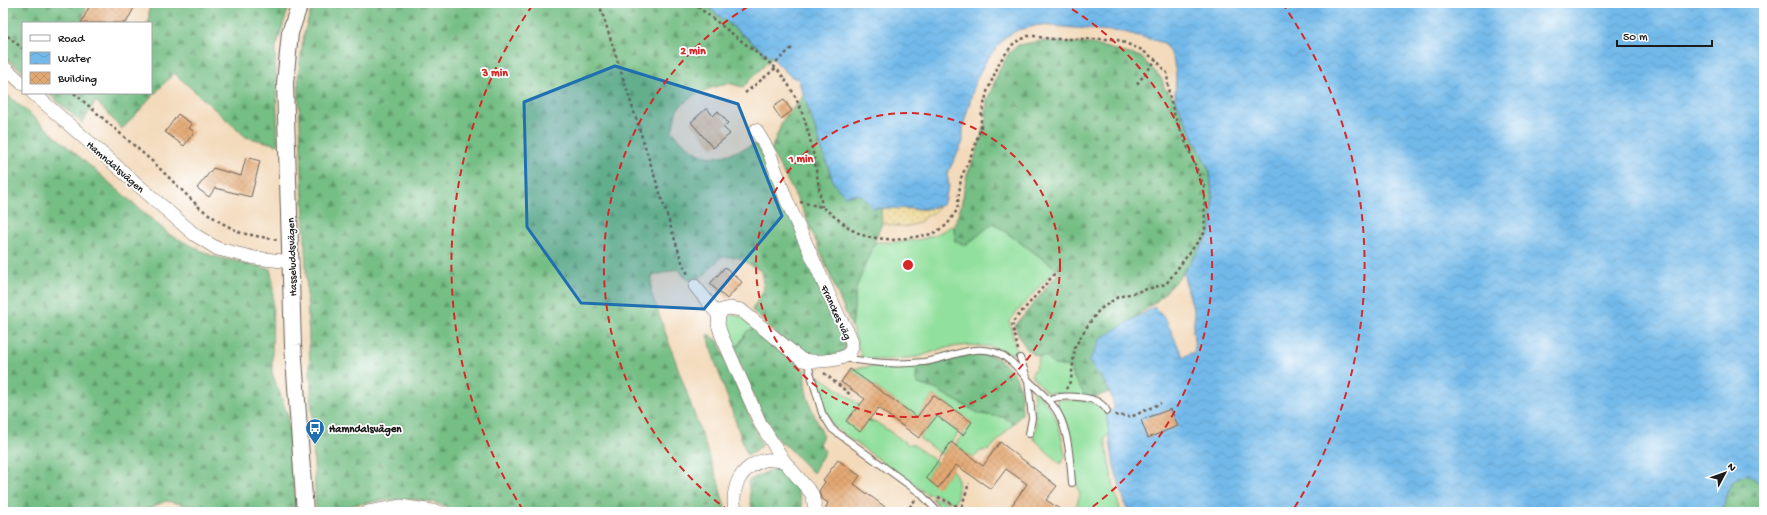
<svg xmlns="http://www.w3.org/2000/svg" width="1767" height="515" font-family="'Gochi Hand',sans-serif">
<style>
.grass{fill:#92e09d;stroke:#577e5c}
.forest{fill:url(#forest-firs);stroke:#486d50}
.sand{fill:url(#sand-dots);stroke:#857b5d}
.water{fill:url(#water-waves);stroke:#476a83}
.building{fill:url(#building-cross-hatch)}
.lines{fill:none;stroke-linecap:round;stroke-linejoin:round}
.service-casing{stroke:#675e54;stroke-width:8}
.minor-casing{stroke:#675e54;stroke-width:14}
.tertiary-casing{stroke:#675e54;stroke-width:18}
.path{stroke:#675e54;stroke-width:2.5;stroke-dasharray:3 3;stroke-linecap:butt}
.service{stroke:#fff;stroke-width:6}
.minor{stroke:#fff;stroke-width:13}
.tertiary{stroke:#fff;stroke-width:16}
.marked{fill:#1f6fb2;fill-opacity:0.2;stroke:#1f6fb2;stroke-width:3;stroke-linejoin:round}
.ring{fill:none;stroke:#d62828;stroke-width:2;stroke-dasharray:7 5}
.labels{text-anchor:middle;stroke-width:3.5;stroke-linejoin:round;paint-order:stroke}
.street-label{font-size:11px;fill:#1c1c1c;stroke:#fff}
.poi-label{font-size:11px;font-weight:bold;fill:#1c1c1c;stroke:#fff;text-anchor:start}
.centre{fill:#d62828;stroke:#fff;stroke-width:2}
.ring-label{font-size:12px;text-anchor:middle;font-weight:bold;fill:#d62828;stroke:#fff;stroke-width:3.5;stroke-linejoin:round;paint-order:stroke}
</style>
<defs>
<pattern id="forest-firs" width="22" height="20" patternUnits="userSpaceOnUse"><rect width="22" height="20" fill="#75be84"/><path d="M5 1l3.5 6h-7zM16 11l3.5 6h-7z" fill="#5f9a6b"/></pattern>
<pattern id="sand-dots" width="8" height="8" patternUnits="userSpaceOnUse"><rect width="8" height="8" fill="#eeda9e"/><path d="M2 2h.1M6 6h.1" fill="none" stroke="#ccba88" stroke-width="1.8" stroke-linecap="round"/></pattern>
<pattern id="water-waves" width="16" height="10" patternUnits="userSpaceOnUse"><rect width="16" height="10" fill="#72b9ea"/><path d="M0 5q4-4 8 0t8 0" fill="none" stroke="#629ec8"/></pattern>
<pattern id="building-cross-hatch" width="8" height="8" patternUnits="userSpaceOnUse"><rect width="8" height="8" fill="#e4a973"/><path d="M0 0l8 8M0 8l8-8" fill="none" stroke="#c39163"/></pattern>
</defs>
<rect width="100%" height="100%" fill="#fff"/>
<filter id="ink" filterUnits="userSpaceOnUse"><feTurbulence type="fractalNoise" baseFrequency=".025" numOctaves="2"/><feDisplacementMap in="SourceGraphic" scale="8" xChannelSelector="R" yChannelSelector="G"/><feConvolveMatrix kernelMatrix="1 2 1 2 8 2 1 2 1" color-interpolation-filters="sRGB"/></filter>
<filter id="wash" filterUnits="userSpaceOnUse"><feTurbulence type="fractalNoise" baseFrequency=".012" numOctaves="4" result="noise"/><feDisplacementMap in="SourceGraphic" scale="16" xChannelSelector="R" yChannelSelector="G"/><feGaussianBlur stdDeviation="0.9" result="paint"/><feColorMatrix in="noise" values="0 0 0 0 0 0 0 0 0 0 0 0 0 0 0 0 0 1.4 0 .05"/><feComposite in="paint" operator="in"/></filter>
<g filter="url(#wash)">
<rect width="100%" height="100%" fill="#f3dabb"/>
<!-- grass -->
<path class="grass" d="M993,223l63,45 -47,53 8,32h-11l-12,-6 -25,-2 -25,3 -26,9 -33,3 -23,-2 -10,-30 4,-40 7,-22 13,-24c27,1 52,0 75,-16l3,1 1,14 11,4z
M733,315l13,3 10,10 -9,3 -8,13 -6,5 -9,-20 2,-10z
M1045,356l9,9 17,2v6l15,24 -40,-5 -15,-17 7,-12 1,-6z
M875,366h42l-1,13 2,5 17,5 45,25 23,3 11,6 -25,27 -8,1 -8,7 -18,-13 16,-23 -38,-27 -16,22 -67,-48z
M819,376l41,29 -14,16 14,10 8,-10 8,1 33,23 2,-2 26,19 -11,16 12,9 14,-17c10,10 6,21 3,33l-21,-9h-7l-93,-67 -10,-19 -5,-20z
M1033,389c24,24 27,35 32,68l-5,7 -27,-26 3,-12z
M1059,399l27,2 16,5 4,8 3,20 -4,5c4,25 8,49 16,73l-46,-1 5,-17 -4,-13 -8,-55 -11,-21z
M937,416l22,16 -17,23 -23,-17z
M932,498c7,-1 23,7 26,14h-15z"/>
<!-- forest -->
<path class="forest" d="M3,3h80l4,2 -6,18h-58v49l-20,-17z
M149,3h141l-15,47 3,95 -32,-8 -72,-64 -52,56 -26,-28 -14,22 -34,-30h103v-70h-4l2,-3z
M313,3h390l69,55 -29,29 -15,-4 -14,4 -20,8 -17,14 -5,22c32,34 42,30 83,13l9,11 82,185 -1,10c-9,5 -26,10 -36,7 -19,-6 -42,-33 -57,-47l12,-21 -3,-18 -24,-14h-15l-20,20 -15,3 -9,-11 -26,7 -1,16 67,189 8,31h-269c-42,-25 -96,-7 -141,0l-18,-436 6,-42z
M1041,41l51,3 49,13 21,22 2,9 11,11 35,73 3,32 -3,30 -27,39 -25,27 -35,26 -22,12 -11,24 12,16 7,14 -16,6 -7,-1 -15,-24v-6l-17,-2 -9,-9c-18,3 -24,-17 -30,-30l45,-55 -67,-48 -27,22 -11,-4 -1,-14 7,-21 6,-31 9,-21 9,-29 2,-25 12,-29 10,-18 9,-8z
M3,91l167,144 42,21 58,13 3,13 -1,91 16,43 8,96h-76l-54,-11 -26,11h-137z
M804,95l54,99 5,1 9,13h9l1,15 -26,65 -4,40 -49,-118 -32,-60 12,-30z
M756,328l39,31 10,12c-2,24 9,43 18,64l-4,9 6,7 -12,22 -25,-26 -9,-6 -12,-15 -34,-77 7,-5 7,-13z
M708,334l10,7 44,105 -15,9 -34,-100z
M984,352c33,15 37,27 38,62l-8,9 -11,-6 -23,-3 -45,-25 -17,-5 -2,-5 1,-13 39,-12z
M780,468c15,15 20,23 23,44h-51l-4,-31 20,-10z
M1747,474l17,12v26h-42c5,-17 5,-33 25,-38z"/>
<!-- sand -->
<path class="sand" d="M938,207c-3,7 -7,6 -12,10 -15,13 -26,10 -44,6l-1,-15 44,1z"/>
<!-- water -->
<path class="water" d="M703,3h1061v483l-17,-12c-20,5 -20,21 -25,38h-590l-5,-3 -13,-43 -8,-52 8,-5c-1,-18 -14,-34 -25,-47l12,-24 53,-31 12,13 17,37 12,-6 -2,-22 2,-14 -12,-42 27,-39 3,-30 -3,-32 -35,-73 1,-25 -3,-16 -9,-15 -40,-11 -85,-7 -21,5 -13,7 -19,24 -10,19 -13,46v16l-16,32 2,12 -6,19 -18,4 -53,-1c-12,-13 -8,-16 -27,-12l-11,-12 -36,-105 -8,-3 -18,-18z"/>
<g id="blocks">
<!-- building -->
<path class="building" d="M91,3h38l6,3 -9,17h-45z
M784,100l8,11 -11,8 -8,-12z
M707,108l6,8 5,-5 10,12 -5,4 7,7 -17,14 -22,-26z
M178,114l14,10 -3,4 5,4 -10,14 -19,-14z
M246,157l14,4 -9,36 -36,-9 -6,9 -12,-9 16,-20 28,8z
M725,267l17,15 -15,17 -17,-15z
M850,369l67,48 16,-22 39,27 -9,13 -26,-19 -18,22 -41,-30 -18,24 -14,-11 19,-22 -24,-17z
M1171,409l7,17 -30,12 -7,-18z
M951,442l32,24 17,-24 57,44 -11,14 18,12h-57l20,-28 -21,-15 -15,20 -35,-24 -18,23 -12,-10z
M838,460l22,16 -6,8 38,28h-68l4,-9 -7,-5 -2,-7 6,-9 -2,-2z"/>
</g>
</g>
<g filter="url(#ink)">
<use href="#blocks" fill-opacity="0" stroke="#675e54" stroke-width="1"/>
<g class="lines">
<!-- service casing -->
<g class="service-casing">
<path id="service" d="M844,358c26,5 53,7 80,4 28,-4 58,-24 85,-2 7,5 13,13 19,20l-8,-22
M807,361l15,52 10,16 88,64 18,19
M1028,380c10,10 23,20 30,33 11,20 12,47 14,70
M1028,380l4,38 -3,16
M1048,400c11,-5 43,-5 53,4 3,2 5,5 6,7"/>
</g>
<!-- minor casing -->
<g class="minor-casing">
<path id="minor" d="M3,66l20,18
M33,93l162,142 23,14 37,9 37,4
M695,286l24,30 -1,8 3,10 39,89 24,38 28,33 4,18
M719,316l3,-6 7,-2 12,2 61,50c12,2 49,3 50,-14 0,-10 -8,-21 -13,-29l-53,-118 -17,-47 -13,-22
M368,512l33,-6 38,6
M735,512c-4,-24 4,-45 30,-52 5,-1 13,1 19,1"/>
</g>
<!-- tertiary casing -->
<g class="tertiary-casing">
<path id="tertiary" d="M300,3l-10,30 -5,50 8,262 12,167"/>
</g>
<!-- path -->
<path class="path" d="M599,3l84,262 6,11
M693,3l83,65c34,39 38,91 46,139
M3,32l20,17
M776,62l16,-14
M1137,84l19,-24
M74,93l79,69 47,46 20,14 21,11 36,7
M745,93l31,-25
M800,202l22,5 30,23 15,7 28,3 37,-6 15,-9 10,-15 4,-32 12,-27 8,-24v-10l6,-25 13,-31 14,-18 14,-7h6l16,3h65l25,10 16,11 11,13 2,22 6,22 29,69 1,46 -39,52 -48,13 -19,13 -13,18 -11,19 -4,33 -5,9
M1018,350l-6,-27 45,-52
M824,373l28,23
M1115,415l16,2 30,-14
M938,497l31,15
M906,512l9,-12
M960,512l9,-29"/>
<!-- service -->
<use href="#service" class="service"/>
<!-- minor -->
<use href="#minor" class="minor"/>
<!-- tertiary -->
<use href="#tertiary" class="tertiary"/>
</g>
</g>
<!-- marked area -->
<path class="marked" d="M615,66l123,38 44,112 -78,93 -123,-6 -54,-76 -3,-125z"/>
<!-- distance rings -->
<g class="ring">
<circle cx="908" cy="265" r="152"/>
<path d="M729 511A304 304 0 0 1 754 3M1062 3A304 304 0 0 1 1087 511"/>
<path d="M523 510A456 456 0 0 1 534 3M1282 3A456 456 0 0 1 1293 510"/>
</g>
<!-- icons -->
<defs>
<g id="bus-pin" transform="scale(1)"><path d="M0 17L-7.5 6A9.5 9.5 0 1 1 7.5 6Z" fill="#1f6fb2" stroke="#fff"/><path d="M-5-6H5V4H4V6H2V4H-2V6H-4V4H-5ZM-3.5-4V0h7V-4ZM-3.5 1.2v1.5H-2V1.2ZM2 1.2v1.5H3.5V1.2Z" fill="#fff"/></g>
</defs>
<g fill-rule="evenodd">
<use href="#bus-pin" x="315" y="428"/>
</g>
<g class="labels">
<!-- street labels -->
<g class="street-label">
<text transform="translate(116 166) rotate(41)" y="4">Hamndalsvägen</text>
<text transform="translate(291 257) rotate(-92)" y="4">Hasseluddsvägen</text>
<text transform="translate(837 312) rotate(65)" y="4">Franckes väg</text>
</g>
<!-- poi labels -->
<g class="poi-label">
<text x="329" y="432">Hamndalsvägen</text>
</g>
</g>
<circle cx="908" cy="265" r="6" class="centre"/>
<g class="ring-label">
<text x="693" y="54">2 min</text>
<text x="495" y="76">3 min</text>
<text x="801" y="162">1 min</text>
</g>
<!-- margin -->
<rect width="1767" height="515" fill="none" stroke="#fff" stroke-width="16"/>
<!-- legend -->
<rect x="22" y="22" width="130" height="72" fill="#ffffff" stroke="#a4a4a4"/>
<rect x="30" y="35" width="20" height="6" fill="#ffffff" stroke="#a4a4a4"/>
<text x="58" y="42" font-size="12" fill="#1c1c1c">Road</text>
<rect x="30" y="52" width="20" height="12" fill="url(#water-waves)" stroke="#a4a4a4"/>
<text x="58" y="62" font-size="12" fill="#1c1c1c">Water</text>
<rect x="30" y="72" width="20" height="12" fill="url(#building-cross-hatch)" stroke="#a4a4a4"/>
<text x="58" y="82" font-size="12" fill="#1c1c1c">Building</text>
<!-- north arrow -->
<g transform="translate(1725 473) rotate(49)" stroke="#ffffff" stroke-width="3" paint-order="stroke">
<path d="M0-3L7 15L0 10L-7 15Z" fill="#1c1c1c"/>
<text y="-6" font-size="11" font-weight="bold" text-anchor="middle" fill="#1c1c1c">N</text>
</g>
<!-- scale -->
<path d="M1617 40v6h95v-6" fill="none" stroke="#1c1c1c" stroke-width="2"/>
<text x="1623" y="40" font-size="12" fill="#1c1c1c" stroke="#ffffff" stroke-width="3" paint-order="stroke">50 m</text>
</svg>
